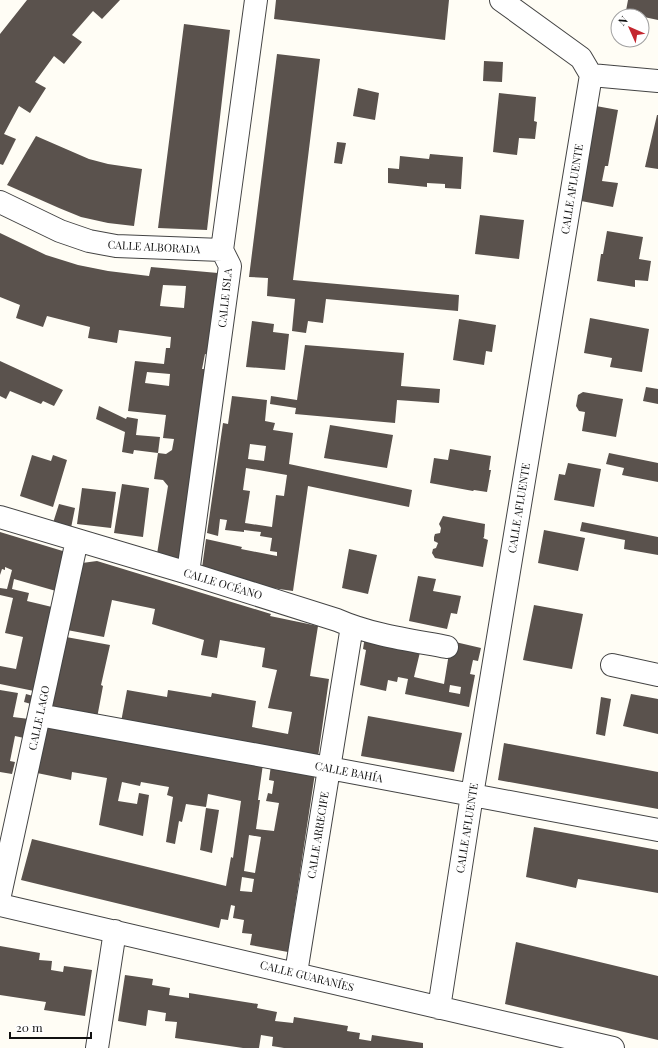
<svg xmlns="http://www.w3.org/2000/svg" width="658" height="1048" font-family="'Playfair Display',serif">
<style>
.building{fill:#5a524d;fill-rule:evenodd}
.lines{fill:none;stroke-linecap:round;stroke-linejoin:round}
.minor-casing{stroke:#444;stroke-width:24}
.minor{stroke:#fff;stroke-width:22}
.labels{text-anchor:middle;stroke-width:4;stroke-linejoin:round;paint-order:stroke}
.street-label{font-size:11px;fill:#111;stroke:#fff}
</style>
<rect width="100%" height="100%" fill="#fffdf5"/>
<!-- building -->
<path class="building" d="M27,0h93l-18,19 -9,-8 -21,24 10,7 -18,22 -10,-8 -19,26 11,6 -16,25 -11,-7 -7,13 -8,15 12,5 -13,26 -3,-1v-130z
M276,0h173l-4,40 -171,-21z
M628,0h30v20l-14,-3 -2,5v-6h-17z
M184,24l46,6 -23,200 -49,-2z
M277,54l43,5 -27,221 166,15 -1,16 -132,-12 -3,24 -15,-2 -2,12 -14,-2 3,-32 -28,-3 1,-18 -19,-1z
M484,61l19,1 -1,20 -19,-1z
M358,88l21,5 -4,27 -22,-4z
M499,93l37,4 -2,24 3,1 -2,17 -16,-1 -2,17 -24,-3z
M596,106l22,4 -10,56h-3l-3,15 16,2 -5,24 -32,-6z
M657,115h1v54l-13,-2z
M36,136l53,23 19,5 34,5 -8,57 -26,-3 -27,-6 -22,-9 -52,-23z
M337,142l9,1 -4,21 -8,-1z
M430,154l33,3 -2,32 -16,-1v-4l-18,-1v4l-39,-4v-15l11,1 1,-13 29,3z
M480,215l44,5 -5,39 -44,-5z
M607,231l36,6 -4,22 12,2 -3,20 -13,-1v7l-38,-6 4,-27h2z
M0,233l46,22 32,10 30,6 41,5 2,-9 67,6 -9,82 -4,-1 -3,15h5l-28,192 -22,-7 11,-68 -5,-6 -9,-1 4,-26 8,1 6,-4 2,-11 -11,-1 3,-23 -38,-4 7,-50 29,3 2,-16h4l1,-11 -52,-7 -2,13 -29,-5 2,-11 -43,-11 -4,11 -27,-9 4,-13 -20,-8zM163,285l23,1 -2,22 -24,-2zM147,372l23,2 -1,12 -24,-3z
M590,318l59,11 -7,43 -32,-5 2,-9 -28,-5z
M459,319l37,6 -4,27 -6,-1 -2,14 -31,-5z
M252,321l22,3 -1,8 16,2 -4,36 -39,-3z
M305,345l99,8 -3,33 39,3 -1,14 -42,-3 -2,23 -100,-9 1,-6 -26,-4 1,-8 26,4z
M0,361l63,29 -9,16 -11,-5 -2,3 -31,-13 -4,8 -6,-3z
M646,387l12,2v15l-15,-3z
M583,392l40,7 -7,38 -34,-6 3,-19 -6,-1 -3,-5 2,-11z
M232,396l35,4 -2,21 10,2 -2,7 20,3 -4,31 123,26 -3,17 -101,-21 -15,105 -21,-3 -70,-20 4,-29 36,8 -1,2 36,7v-4l-7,-1 2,-13 -12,-2 1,-4 -17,-2v2l-19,-2 2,-10 -7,-1 -2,17 -11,-3 16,-110 5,1zM250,444l16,2 -2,15 -16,-2zM246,468l41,7 -3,21 -8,-1 -4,32 -27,-4 5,-32 -7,-1z
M99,406l27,13 1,-2 11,2 -2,16 24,2 -2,16 -24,-3 -1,4 -11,-2 3,-20 -29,-13z
M330,425l63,10 -6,33 -63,-10z
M450,449l41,7 -2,14h2l-4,22 -13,-2 -1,1 -43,-8 4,-25 14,2z
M609,453l49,10v19l-36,-7 2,-7 -18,-4z
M32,455l19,6 2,-6 14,5 -14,47 -33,-11z
M568,463l33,6 -7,38 -40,-7 5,-26 6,1z
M122,484l27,4 -6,49 -29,-4z
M82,488l34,4 -5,36 -34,-4z
M59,504l16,4 -4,20 -18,-5z
M443,516l42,8 -1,13 -1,1 5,2 -5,27 -48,-9 -3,-5 1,-4 3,-1 2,-5 -4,-2v-4l1,-3 5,-1 1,-5 -2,-4z
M582,522l76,15v18l-34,-6 1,-9 -45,-9z
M544,530l41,8 -7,33 -40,-8z
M0,532l66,20 -10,39 -42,-12 -2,10 17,4 -2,8 25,6 -18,84 -34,-7v-18l16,3 7,-32 -18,-4 8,-35 -13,-3v-7l7,1 5,-19 -7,-3v3l-3,-1 -2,6z
M349,549l28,6 -9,39 -26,-6z
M97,561l174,53 -1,2 48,10 -8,50 19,3 -11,78 -197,-35 6,-32 40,7 1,-7 43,7 1,-4 44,8 -4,26 36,7 4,-22 -24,-4 9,-38 -15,-3 3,-19 -45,-8 -3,18 -16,-3 3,-15 -52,-16 3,-15 -43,-9 -8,37 -37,-7 15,-67z
M418,576l18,3 -3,12 28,5 -4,18 -6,-1 -4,16 -38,-8z
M534,605l49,9 -11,55 -49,-9z
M365,636l56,12 -7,29 30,7 7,-43 30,7 -3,13 -5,-1 -3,14 5,1 -6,32 -64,-13 3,-15 -10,-2 -1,5 -9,-2 -2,11 -26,-6 6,-35 -3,-1zM450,685l11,2 -1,7 -11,-2z
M66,637l44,8 -9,40 2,1 -6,32 -46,-9z
M0,690l18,3 -5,24 16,2 -5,19 -9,-2 -5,25 5,1 -3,12 -12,-2z
M26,694l7,2 -2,8 -7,-2z
M631,694l27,5v35l-35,-8z
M601,697l10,2 -6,37 -9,-2z
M368,716l94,17 -8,39 -93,-16z
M51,726l212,38 -5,36h2l-4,29 18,2 5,-28 -13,-2 2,-8 4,1 2,-13 -5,-1 2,-15 44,8 -27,179 -38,-7 2,-11 -10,-1 2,-13 -11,-2 2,-12 -4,-1 -3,15 -7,-1 -2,9 -198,-48 11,-41 194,47 5,-29 2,1 8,-57 -33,-7 -2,13 -20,-3 -4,18 -3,-1 -4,23 -9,-2 7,-45 -6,-2 2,-8 -28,-5 -1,4 -18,-4 -4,19 19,3 2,-11 10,2 -6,41 -44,-11 8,-47 -35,-6 -1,8 -34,-7 9,-44zM249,835l12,2 -6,36 -11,-2zM242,877l12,2 -2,13 -12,-1z
M504,743l154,29v37l-160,-29z
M206,808l13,2 -7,43 -12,-3z
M534,827l124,23v43l-80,-14 -2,9 -50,-11z
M516,942l142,34v64l-153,-36z
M0,946l40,7 -1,7 13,1 -1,9 12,2 1,-6 28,4 -7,46 -41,-6 2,-8 -46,-7z
M125,975l28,4 -1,6 18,3 -1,7 20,3v-5l69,11 -1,4 20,4 -2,9 18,2 1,-6 54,9 -1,5 13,2 -1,6 12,2 1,-6 51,8v5h-139l-12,-2 1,-9 -12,-2 -2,13h-16l-68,-10 2,-16 -12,-1 1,-8 -18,-3 -2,16 -28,-5z"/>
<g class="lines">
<!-- minor casing -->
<g class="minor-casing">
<path id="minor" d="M501,0l80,58 10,17
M0,202l60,29 29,10 27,5 106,4
M0,517l188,56 149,47c34,15 73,20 110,27
M188,573l42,-307 -8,-16 34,-250
M612,665l46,10
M39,715l290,53 329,62
M0,895l77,-355
M0,905c205,47 409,97 613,143
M296,973l56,-347
M439,1008l33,-213 119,-720 67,6
M97,1048l18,-117"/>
</g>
<!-- minor -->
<use href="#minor" class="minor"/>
</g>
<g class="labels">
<!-- street labels -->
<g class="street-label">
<text transform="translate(572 189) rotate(-81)" y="4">CALLE AFLUENTE</text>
<text transform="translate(154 247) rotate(3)" y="4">CALLE ALBORADA</text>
<text transform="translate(225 298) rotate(-84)" y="4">CALLE ISLA</text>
<text transform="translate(519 508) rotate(-81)" y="4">CALLE AFLUENTE</text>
<text transform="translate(223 584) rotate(17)" y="4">CALLE OCÉANO</text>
<text transform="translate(39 718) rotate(-78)" y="4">CALLE LAGO</text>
<text transform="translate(349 772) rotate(11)" y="4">CALLE BAHÍA</text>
<text transform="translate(467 828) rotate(-81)" y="4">CALLE AFLUENTE</text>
<text transform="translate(318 835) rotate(-81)" y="4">CALLE ARRECIFE</text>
<text transform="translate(307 976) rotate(14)" y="4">CALLE GUARANÍES</text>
</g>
</g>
<!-- north arrow -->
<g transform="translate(630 28) rotate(315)"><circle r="19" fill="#ffffff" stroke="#a0a0a0"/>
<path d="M0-3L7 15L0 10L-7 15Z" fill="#c4262e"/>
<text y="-6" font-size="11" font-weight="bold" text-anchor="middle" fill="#111111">N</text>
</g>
<!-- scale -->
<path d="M10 1032v6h81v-6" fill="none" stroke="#111111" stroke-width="2"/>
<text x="16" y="1032" font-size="12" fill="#111111" stroke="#ffffff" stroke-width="3" paint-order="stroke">20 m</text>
</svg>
